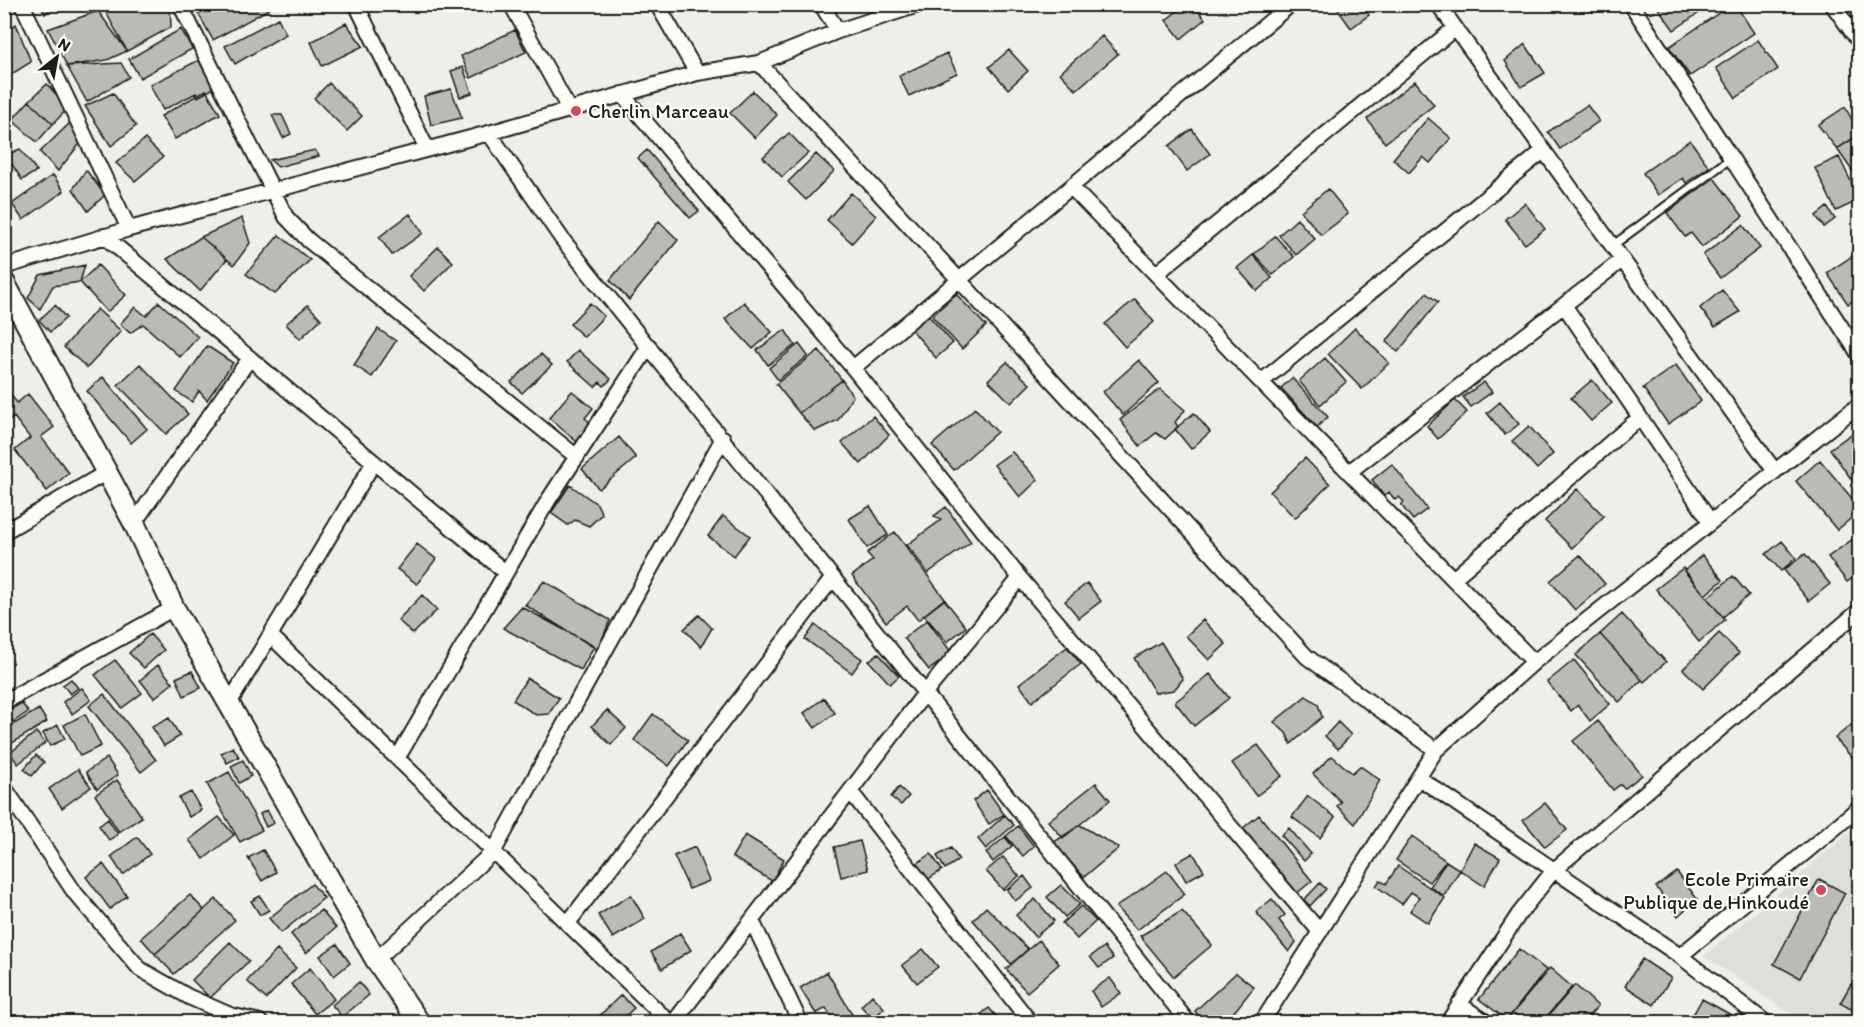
<svg xmlns="http://www.w3.org/2000/svg" width="1864" height="1027" font-family="Itim,sans-serif">
<style>
.built{fill:#e0deda}
.building{fill:#bbbab6;stroke:#1c1c1c;stroke-width:1.5}
.lines{fill:none;stroke-linecap:round;stroke-linejoin:round}
.lane-casing{stroke:#1c1c1c;stroke-width:11}
.street-casing{stroke:#1c1c1c;stroke-width:18}
.secondary-casing{stroke:#1c1c1c;stroke-width:24}
.lane{stroke:#fdfcf7;stroke-width:7}
.street{stroke:#fdfcf7;stroke-width:14}
.secondary{stroke:#fdfcf7;stroke-width:20}
.poi-dot{fill:#d1495b;stroke:#fdfcf7;stroke-width:2}
.labels{text-anchor:middle;stroke-width:4.5;stroke-linejoin:round;paint-order:stroke}
.poi-label{font-size:20px;fill:#1c1c1c;stroke:#fdfcf7;text-anchor:start}
</style>
<rect width="100%" height="100%" fill="#f0eeea"/>
<filter id="ink" filterUnits="userSpaceOnUse"><feTurbulence type="fractalNoise" baseFrequency=".0167" numOctaves="2"/><feDisplacementMap in="SourceGraphic" scale="12" xChannelSelector="R" yChannelSelector="G"/><feConvolveMatrix kernelMatrix="1 2 1 2 8 2 1 2 1" color-interpolation-filters="sRGB"/></filter>
<g filter="url(#ink)">
<!-- built -->
<path class="built" d="M1859,825v197h-56l-99,-66z"/>
<!-- building -->
<path class="building" d="M40,4h16l-11,10z
M108,4h62l1,23 -44,24 -24,-44z
M193,4h85l-65,36z
M392,4h17l-12,8z
M1186,4h7l12,15 -24,20 -15,-19z
M1334,4h27l8,11 -18,13z
M1663,4h49l-38,26 -16,-22z
M1732,4h3l19,29 -64,43 -21,-29z
M4,5l8,7 -8,14z
M98,11l29,40 -20,9 -40,6 -19,-37z
M278,18l8,16 -51,30 -10,-18z
M346,23l17,23 -41,20 -11,-24z
M16,24l15,38 -27,17v-46z
M181,29l11,20 -52,29 -11,-19z
M515,30l11,22 -55,26 -10,-22z
M1102,36l16,18 -42,36 -16,-17z
M1758,40l20,29 -42,29 -20,-30z
M1525,44l20,29 -24,14 -16,-26z
M1009,50l19,21 -20,18 -19,-22z
M947,53l10,20 -48,23 -10,-20z
M199,60l15,28 -16,9 -2,-4 -33,17 -13,-25z
M121,63l8,14 -42,25 -20,-36z
M463,67l9,26 -12,4 -9,-26z
M1415,81l19,24 -49,38 -18,-24z
M329,83l33,33 -15,15 -33,-33z
M47,84l21,24 -15,16 -24,-23z
M451,89l11,29 -31,7 -7,-29z
M206,90l14,24 -45,25 -14,-23z
M753,91l24,24 -22,23 -25,-25z
M113,93l23,33 -25,20 -26,-40z
M29,101l24,23 -16,18 -25,-22z
M1587,105l12,16 -39,28 -12,-17z
M1845,107l15,27 -23,15 -19,-24z
M272,115h10l9,19 -8,4z
M1428,118l23,20 -21,25 -7,-6 -14,16 -16,-14z
M73,120l9,21 -24,30 -18,-19z
M1192,129l18,25 -23,17 -18,-25z
M789,133l19,20 -26,24 -19,-20z
M1860,134v48l-23,-33z
M145,139l18,18 -28,24 -19,-18z
M1690,140l19,27 -23,16 -3,-5 -25,17 -15,-22z
M20,149l17,22 -15,9 -16,-25z
M315,150l4,6 -41,11 -8,-7z
M647,150l52,61 -9,7 -52,-60z
M816,154l18,17 -28,29 -18,-18z
M1839,157l21,43 -24,11 -21,-43z
M86,170l19,25 -17,16 -15,-22z
M53,175l11,16 -41,29 -11,-16z
M1714,178l29,38 -41,31 -11,-14 -6,4 -18,-24z
M1328,189l20,25 -27,21 -20,-24z
M851,193l25,23 -24,27 -25,-23z
M1525,203l20,26 -20,15 -20,-25z
M1827,207l8,12 -11,8 -8,-11z
M410,214l13,19 -31,22 -13,-18z
M242,218l8,25 -16,22 -33,-28z
M1297,219l18,20 -19,16 -17,-20z
M659,221l19,19 -49,60 -19,-20z
M1743,225l17,23 -40,30 -17,-23z
M279,235l31,25 -35,34 -29,-20z
M1275,236l19,21 -21,18 -19,-21z
M201,237l26,22 -27,32 -33,-32z
M438,247l15,15 -29,29 -15,-15z
M1860,251v45l-12,8 -21,-31z
M1253,255l19,23 -15,13 -20,-23z
M85,265l-5,17 -27,4 -13,23 -12,-11 12,-23z
M98,265l28,30 -19,17 -27,-30z
M1722,290l18,22 -25,15 -15,-19z
M1426,293l12,9 -40,50 -12,-10z
M956,294l30,32 -24,23 -30,-33z
M1135,299l19,23 -29,25 -20,-23z
M159,302l39,35 -18,20 -37,-33 -13,9 -10,-9 15,-17 11,9z
M744,302l28,30 -19,17 -28,-30z
M590,303l14,13 -20,21 -14,-13z
M55,305l11,13 -16,14 -11,-12z
M308,305l13,14 -21,20 -14,-15z
M97,309l24,22 -34,37 -23,-21z
M928,315l25,28 -17,15 -25,-29z
M1355,328l34,35 -27,26 -34,-35z
M378,329l18,12 -24,36 -18,-12z
M785,330l10,15 -27,20 -11,-15z
M799,344l9,12 -30,24 -9,-12z
M207,346l26,17 -26,37 -8,-9 -7,11 -16,-11z
M578,350l33,29 -7,7 -4,-4 -5,5 -28,-25z
M819,350l23,30 -43,33 -23,-29z
M541,354l11,11 -30,28 -11,-11z
M1325,358l21,24 -26,23 -21,-24z
M1139,360l20,23 -36,32 -20,-23z
M1007,362l23,22 -19,19 -23,-23z
M140,364l48,50 -22,20 -48,-49z
M1676,365l25,36 -33,23 -25,-36z
M103,377l44,52 -16,14 -44,-52z
M1292,378l36,39 -11,10 -36,-39z
M842,380l11,16 -15,24 -23,11 -16,-18z
M1592,380l20,23 -21,18 -20,-23z
M1484,382l8,10 -21,15 -8,-10z
M4,386l13,17 11,-9 26,33 -13,10 28,36 -22,18 -32,-41 15,-12 -16,-21 -10,8z
M1160,389l25,21 -10,12 3,5 -13,12 -9,-6 -16,13 -20,-26z
M572,391l21,17 -8,10 7,6 -15,18 -28,-24z
M1455,400l12,12 -29,27 -11,-13z
M1500,402l19,22 -14,11 -18,-22z
M975,408l22,24 -43,38 -22,-25z
M1194,413l16,19 -19,17 -16,-20z
M873,416l16,19 -28,29 -19,-21z
M1529,426l24,28 -16,15 -25,-28z
M1860,428v56l-4,2 -26,-37z
M619,437l17,21 -37,31 -17,-20z
M1012,452l26,28 -18,17 -26,-32z
M1305,458l25,26 -35,34 -25,-26z
M1820,460l40,48v3l-23,19 -41,-49z
M1392,464l35,45 -14,11 -12,-15 3,-3 -5,-5 -4,3 -6,-8 -5,4 -12,-16z
M570,485l27,19 5,10 -13,12 -14,-6 -7,5 -17,-12z
M1577,489l27,27 -32,32 -27,-27z
M870,506l18,29 -21,13 -18,-29z
M946,507l25,35 -43,31 -21,-28 34,-25 -7,-4z
M723,516l27,20 -16,20 -26,-20z
M895,532l50,67 -27,21 -11,-14 -21,16 -34,-46 21,-16 -6,-7z
M1860,534v39l-13,9 -19,-25z
M1782,541l14,17 -15,13 -15,-17z
M417,544l19,15 -19,25 -20,-15z
M1805,554l25,30 -21,17 -25,-31z
M1580,555l25,29 -30,26 -25,-29z
M1702,555l21,25 -18,15 -21,-24z
M1683,568l42,52 -26,22 -43,-53z
M1733,576l16,19 -26,22 -16,-19z
M544,581l66,39 -12,30 -73,-45z
M1087,583l14,18 -22,17 -14,-17z
M422,595l15,15 -24,24 -15,-14z
M944,599l22,28 -19,15 -23,-27z
M522,607l72,39 -13,24 -78,-42z
M1622,614l44,48 -22,20 -44,-48z
M699,615l13,13 -11,19 -17,-18z
M927,620l25,33 -23,17 -25,-32z
M1203,620l23,24 -17,16 -23,-24z
M815,625l47,34 -10,14 -47,-34z
M1719,633l20,20 -36,36 -20,-20z
M150,634l14,16 -20,18 -15,-15z
M1600,634l42,46 -23,22 -43,-47z
M1161,642l22,37 -9,11 -19,3 -21,-35z
M1067,647l14,17 -49,38 -13,-18z
M878,653l21,23 -9,8 -21,-23z
M115,660l27,33 -20,15 -27,-33z
M1574,660l36,44 -20,17 -12,-16 -7,6 -24,-29z
M158,665l15,18 -19,15 -14,-18z
M192,671l9,17 -17,8 -8,-18z
M1210,674l19,24 -35,28 -19,-24z
M527,678l32,20 -10,16 -13,1 -23,-15z
M71,679l7,9 -8,6 -7,-9z
M82,688l9,12 -19,14 -9,-12z
M104,694l52,66 -15,12 -52,-66z
M1306,696l12,8 4,13 -31,27 -5,-11 -12,-11z
M824,698l11,15 -20,15 -11,-15z
M22,703l6,9 -15,10 -7,-10z
M39,709l8,13 -43,26v-18z
M607,710l19,18 -15,17 -19,-19z
M85,714l16,32 -21,10 -16,-31z
M653,714l35,26 -19,26 -35,-26z
M169,718l11,18 -16,10 -12,-19z
M1860,718v49l-25,-29z
M1598,721l44,54 -17,13 -5,-3 -7,5 -40,-49z
M1338,722l13,13 -13,14 -13,-13z
M58,725l7,14 -15,7 -7,-13z
M36,732l9,11 -27,21 -8,-11z
M1258,745l24,31 -26,20 -24,-33z
M233,747l6,10 -12,6 -6,-10z
M36,755l8,7 -12,14 -8,-7z
M1332,756l20,17 8,-7 20,14 -25,44 -18,-18 4,-4 -28,-28z
M107,758l11,17 -21,14 -11,-17z
M243,760l8,16 -12,7 -8,-17z
M78,769l13,18 -29,21 -13,-19z
M229,772l33,58 -22,12 -33,-58z
M117,780l25,37 -23,15 -24,-37z
M1096,783l14,17 -47,38 -15,-17z
M899,787l10,9 -8,9 -10,-8z
M987,790l17,24 -15,10 -16,-23z
M191,792l10,18 -12,7 -10,-19z
M1308,796l27,21 -15,21 -28,-21z
M1545,803l22,27 -22,17 -22,-27z
M267,810l7,13 -8,4 -6,-13z
M1005,815l9,10 -28,24 -8,-10z
M1259,815l53,66 -16,13 -53,-66z
M219,817l15,18 -30,24 -15,-19z
M108,819l10,15 -9,6 -10,-14z
M1080,825l39,23 -35,29 -31,-34z
M1018,826l16,20 -11,10 -17,-20z
M1289,828l22,26 -7,7 -23,-26z
M745,835l39,24 -12,22 -40,-24z
M1412,836l34,25 -17,21 -33,-22z
M137,837l13,17 -27,21 -12,-18z
M1005,837l7,9 -19,16 -7,-9z
M860,841l8,29 -27,7 -7,-30z
M1474,843l26,15 -16,28 -24,-16z
M695,847l14,34 -20,8 -15,-33z
M951,848l8,12 -14,9 -8,-13z
M263,850l13,22 -14,9 -14,-23z
M1193,853l11,18 -18,10 -10,-18z
M931,854l11,16 -15,10 -11,-16z
M1003,857l16,19 -16,14 -17,-19z
M1446,861l14,9 -16,26 -14,-9z
M103,864l24,32 -17,13 -24,-32z
M1398,866l47,32 -17,25 -18,-12 9,-14 -8,-5 -9,12 -26,-18 4,-6 6,4z
M1167,871l18,23 -48,36 -21,-23z
M1677,872l20,27 -19,17 -22,-29z
M1024,876l9,12 -18,13 -8,-11z
M1819,879l26,14 -45,85 -26,-14z
M1320,883l6,6 -16,17 -6,-6z
M312,884l12,14 -43,35 -12,-15z
M1061,885l19,19 -15,13 -18,-20z
M190,895l14,15 -49,44 -14,-16z
M631,895l14,24 -32,19 -15,-23z
M260,896l9,14 -9,5 -9,-14z
M216,899l19,21 -61,54 -19,-20z
M1035,899l19,22 -19,16 -19,-22z
M1272,899l13,16 -6,5 17,22 -7,10 -33,-40z
M1081,906l15,15 -19,18 -15,-16z
M986,907l42,42 -17,15 -38,-44z
M321,910l15,18 -30,25 -15,-19z
M1182,911l30,34 -38,32 -34,-41z
M680,933l11,17 -29,19 -11,-17z
M1039,940l20,24 -32,28 -21,-23z
M230,942l19,19 -39,37 -18,-18z
M337,944l13,19 -16,13 -14,-20z
M1104,947l9,11 -14,10 -9,-11z
M923,949l15,18 -21,16 -15,-18z
M1519,949l27,21 -39,50 -28,-21z
M277,950l19,18 -30,31 -19,-18z
M1642,959l29,19 -17,27 -29,-19z
M310,968l24,31 -19,15 -24,-30z
M1550,968l22,19 -30,35h-32l-3,-2z
M827,972l25,42 -14,8h-4l-8,-14 -10,6 -16,-26z
M1236,973l18,14 -28,35h-23l-8,-11z
M1110,978l11,15 -20,14 -10,-16z
M359,982l10,13 -27,22 -10,-12z
M1851,984l9,5v25l-20,-11z
M1575,985l23,21 -15,16h-40z
M621,995l13,13 -15,14h-26z
M872,995l12,13 -11,11 -12,-13z
M1702,999l42,23h-55z
M989,1008l12,14h-30z
M354,1016l25,6h-27z"/>
<g class="lines">
<!-- lane casing -->
<g class="lane-casing">
<path id="lane" d="M1612,246l119,-88"/>
</g>
<!-- street casing -->
<g class="street-casing">
<path id="street" d="M22,4l107,225
M180,4l106,213 22,23 269,217
M356,4l71,145
M511,4l58,105
M657,4l40,69
M821,4l17,27
M1438,4l336,466
M1631,4l229,352
M1832,4l28,39
M759,63l548,594 129,93
M622,94l231,274 167,210 300,354
M489,133l73,106 626,783
M1071,187l463,475
M104,236l401,336
M4,267l125,-38 360,-96 208,-60 62,-10 79,-32 83,-27
M1156,274l299,-246
M1564,305l146,216
M853,368l438,-364
M1261,382l282,-231
M1349,472l273,-212
M134,523l116,-165
M4,532l103,-60
M1453,579l186,-161
M270,635l399,387
M4,702l170,-94
M230,702l144,-240
M398,757l151,-258 100,-153
M1419,778l261,178 85,66
M4,787l71,106 65,76 49,28 41,18 30,7
M850,791l180,231
M568,923l264,-344
M753,923l47,99
M1680,956l180,-149
M376,960l118,-109 229,-413
M1459,1004l27,18
M674,1022l251,-329 95,-115
M1262,1022l174,-272 98,-88 326,-258
M1448,1022l71,-108 35,-44 306,-260"/>
</g>
<!-- secondary casing -->
<g class="secondary-casing">
<path id="secondary" d="M4,282l130,241 40,85 202,352 43,62"/>
</g>
<!-- lane -->
<use href="#lane" class="lane"/>
<!-- street -->
<use href="#street" class="street"/>
<!-- secondary -->
<use href="#secondary" class="secondary"/>
</g>
</g>
<!-- markers -->
<g class="poi-dot">
<circle cx="576" cy="111" r="6"/>
<circle cx="1821" cy="890" r="6"/>
</g>
<g class="labels">
<!-- poi labels -->
<g class="poi-label">
<text x="588" y="118">Cherlin Marceau</text>
<text x="1809" y="886" text-anchor="end">Ecole Primaire<tspan x="1809" dy="23">Publique de Hinkoudé</tspan></text>
</g>
</g>
<!-- margin -->
<rect width="1864" height="1027" fill="none" stroke="#fdfcf7" stroke-width="24"/>
<rect x="12" y="12" width="1840" height="1003" fill="none" stroke="#1c1c1c" stroke-width="2" filter="url(#ink)"/>
<!-- north arrow -->
<g transform="translate(57 57) rotate(31)" stroke="#fdfcf7" stroke-width="4.5" paint-order="stroke">
<path d="M0-4.5L10 22L0 15L-10 22Z" fill="#1c1c1c"/>
<text y="-9" font-size="16" font-weight="bold" text-anchor="middle" fill="#1c1c1c">N</text>
</g>
</svg>
